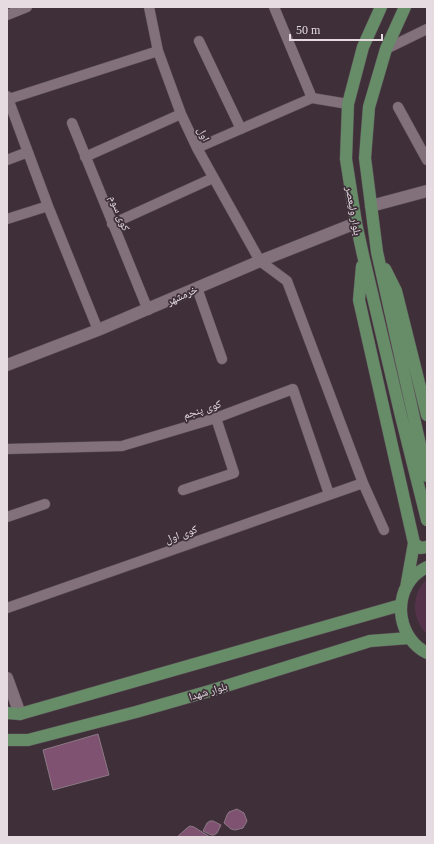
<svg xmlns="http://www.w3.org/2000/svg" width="434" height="844" font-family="'Times New Roman','Noto Naskh Arabic',serif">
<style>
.green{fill:#54334a}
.building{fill:#805271;stroke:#8c7985}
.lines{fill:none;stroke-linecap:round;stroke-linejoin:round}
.street-casing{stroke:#5b4d56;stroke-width:11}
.secondary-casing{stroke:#5b4d56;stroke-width:13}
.primary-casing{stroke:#5b4d56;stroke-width:13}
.street{stroke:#82707b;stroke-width:10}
.secondary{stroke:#82707b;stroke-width:12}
.primary{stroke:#668c68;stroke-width:12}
.labels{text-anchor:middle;stroke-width:3.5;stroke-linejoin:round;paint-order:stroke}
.street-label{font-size:11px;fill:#e5dbe1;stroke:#3e2f39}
</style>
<rect width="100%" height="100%" fill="#3e2f39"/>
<!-- green -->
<path class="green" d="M427,579v55c-16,-14 -16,-41 0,-55z"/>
<!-- building -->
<path class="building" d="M98,734l11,41 -56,15 -10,-40z
M237,809l7,4 3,8 -4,7 -8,2 -4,-1 -7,-6 3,-8 2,-3z
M210,821h3l8,4 -4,8 -3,2h-3l-8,-4 4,-8z
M190,826l4,1 16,10h-33l10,-9z"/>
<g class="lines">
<!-- street casing -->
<g class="street-casing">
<path id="street" d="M149,7l9,44 23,63 16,34 63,113 27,20 76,202 21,47
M274,7l38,91
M7,15l20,-8
M199,41l42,88
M386,49l41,-20
M7,96l41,110 50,124
M9,99l149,-48
M398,107l29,53
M72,123l76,187
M197,148l115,-50 36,6
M85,157l96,-43
M7,160l21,-8
M7,219l41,-13
M112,224l101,-46
M197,288l25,71
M7,449l115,-3 94,-28 77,-29 36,105
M183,490l51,-17 -18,-55
M7,517l38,-13
M7,608l356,-125"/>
</g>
<!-- secondary casing -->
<g class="secondary-casing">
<path id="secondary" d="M371,206l56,-15
M7,365l91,-35 162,-69 96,-38
M7,678l13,36"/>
</g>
<!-- primary casing -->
<g class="primary-casing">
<path id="primary" d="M381,7l-18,40 -15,57 -2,55 10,64 7,32 38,161 26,104
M405,7l-19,42 -17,58 -4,51 12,94 50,224
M362,266l-3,34 55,243 -8,45
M385,269l11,22 31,124
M414,543l6,5 7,-1
M427,567c-4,2 -9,5 -13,9 -22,23 -15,63 13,77
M7,713l13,1 381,-109
M7,740h21l108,-28 77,-22 157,-49 39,-3"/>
</g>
<!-- street -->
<use href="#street" class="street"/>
<!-- secondary -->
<use href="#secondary" class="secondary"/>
<!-- primary -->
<use href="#primary" class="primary"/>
</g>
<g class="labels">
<!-- street labels -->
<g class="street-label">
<text transform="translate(204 134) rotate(65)" y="4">اول</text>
<text transform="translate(354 211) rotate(80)" y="4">بلوار ولیعصر</text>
<text transform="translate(120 213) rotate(68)" y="4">کوی سوم</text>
<text transform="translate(182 295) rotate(-25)" y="4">خرمشهر</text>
<text transform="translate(202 409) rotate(-18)" y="4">کوی پنجم</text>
<text transform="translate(181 534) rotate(-20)" y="4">کوی اول</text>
<text transform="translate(208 691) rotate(-17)" y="4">بلوار شهدا</text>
</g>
</g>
<!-- border -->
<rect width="434" height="844" fill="none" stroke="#e5dbe1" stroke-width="16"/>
<!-- scale -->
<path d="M290 34v6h92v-6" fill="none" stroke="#e5dbe1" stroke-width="2"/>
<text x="296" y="34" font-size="12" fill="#e5dbe1" stroke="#3e2f39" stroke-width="3" paint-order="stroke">50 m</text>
</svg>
